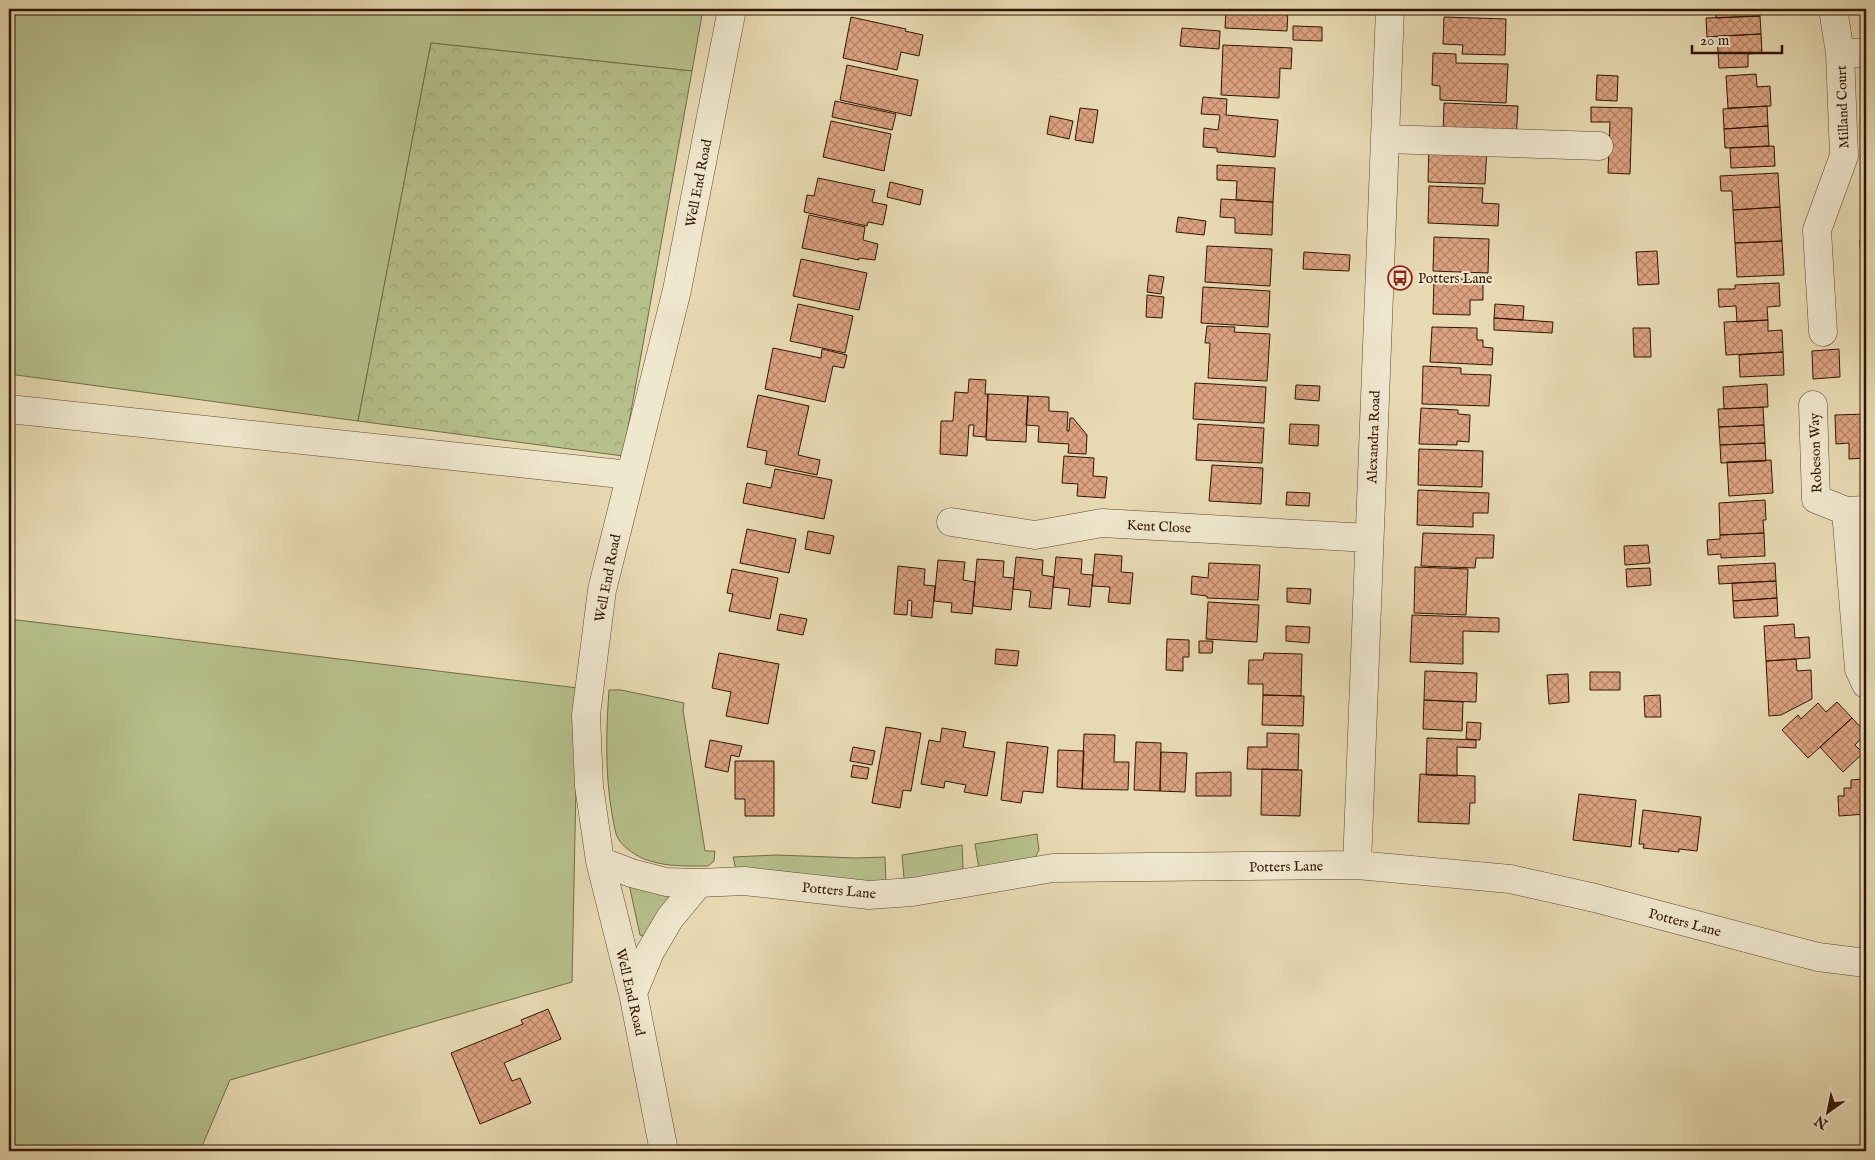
<svg xmlns="http://www.w3.org/2000/svg" width="1875" height="1160" font-family="'IM FELL English',serif">
<style>
.green{fill:#b6c08c;stroke:#746a47}
.forest{fill:url(#forest-crowns);stroke:#746a47}
.building{fill:url(#building-cross-hatch);stroke:#321402}
.lines{fill:none;stroke-linecap:round;stroke-linejoin:round}
.minor-casing{stroke:#5f462e;stroke-width:29}
.minor{stroke:#efe7ce;stroke-width:28}
.labels{text-anchor:middle;stroke-width:4;stroke-linejoin:round;paint-order:stroke}
.street-label{font-size:14px;fill:#321402;stroke:#efe7ce}
.poi-label{font-size:14px;fill:#321402;stroke:#efe7ce;text-anchor:start}
</style>
<defs>
<pattern id="forest-crowns" width="20" height="18" patternUnits="userSpaceOnUse" patternTransform="scale(1.25)"><rect width="20" height="18" fill="#b6c08c"/><path d="M2 6a3 3 0 1 1 6 0M12 15a3 3 0 1 1 6 0" fill="none" stroke="#9da477"/></pattern>
<pattern id="building-cross-hatch" width="8" height="8" patternUnits="userSpaceOnUse" patternTransform="scale(1.25)"><rect width="8" height="8" fill="#dca281"/><path d="M0 0l8 8M0 8l8-8" fill="none" stroke="#b38367"/></pattern>
</defs>
<rect width="100%" height="100%" fill="#e7dab3"/>
<filter id="stains"><feTurbulence type="fractalNoise" baseFrequency=".004" numOctaves="4"/><feColorMatrix values="0 0 0 0 .2 0 0 0 0 .09 0 0 0 0 .02 0 0 0 .5 -.17"/></filter>
<radialGradient id="worn" r=".72"><stop offset=".6" stop-color="#630" stop-opacity="0"/><stop offset="1" stop-color="#630" stop-opacity=".3"/></radialGradient>
<!-- green -->
<path class="green" d="M9,9h694l-11,62 -261,-28 -73,378 -349,-47z
M9,619l569,69 -6,294 -342,98 -30,71h-191z
M609,690h12l63,13 -1,7 22,141h10l-1,10 -6,5c-20,0 -41,1 -61,-6 -9,-3 -23,-12 -28,-20 -5,-8 -5,-18 -7,-26 -7,-41 -6,-82 -3,-124z
M1037,834l2,16 -4,8 -56,11 -4,-25z
M962,845l1,22 -3,7 -51,8 -5,-4 -2,-23z
M777,855l79,3 29,-1 1,26 -150,-13 -3,-13z
M629,884l42,10v5l-28,37 -3,-1z"/>
<!-- forest -->
<path class="forest" d="M431,43l261,28 -69,385 -265,-35z"/>
<!-- building -->
<path class="building" d="M1226,9h62l-1,22 -62,-3z
M1715,9h44l1,7 -44,2z
M1760,16l1,18 -54,3 -1,-19z
M851,17l55,12 -1,2 18,4 -4,21 -18,-4 -4,18 -54,-12z
M1444,17l62,2 -1,36 -43,-1 1,-9 -20,-1z
M1293,26l29,1v14l-29,-1z
M1182,28l38,3 -1,18 -39,-3z
M1761,34l1,19 -14,1v13l-29,1 -2,-32z
M1223,45l69,3 -1,21 -11,-1 -1,30 -58,-3z
M1433,53l23,1v9l52,1 -2,39 -66,-3v-14l-8,-1z
M847,65l71,15 -7,36 -71,-16z
M1756,74l1,13 13,-1 1,20 -43,2 -2,-32z
M1597,75l21,1 -1,25 -21,-1z
M1203,97l24,2 -1,16 52,5 -3,37 -58,-5v-4l-14,-1 1,-19 14,2 2,-15 -19,-1z
M835,101l61,13 -4,16 -60,-13z
M1444,103l74,3 -2,34 -73,-3z
M1767,106l1,20 -44,3 -1,-20z
M1591,107l41,1 -2,66 -22,-1 2,-51h-19z
M1080,108l18,2 -5,33 -18,-3z
M1050,116l23,5 -4,18 -22,-5z
M831,121l60,13 -7,37 -61,-14z
M1768,126l1,20 -44,2 -1,-19z
M1429,144l58,2 -2,38 -57,-2z
M1774,146l1,20 -44,2 -1,-20z
M1217,165l58,3 -2,34 -37,-2 1,-19 -20,-1z
M1778,173l2,34 -47,3 -1,-19h-11l-1,-15z
M818,178l57,12 -3,12 15,3 -4,20 -15,-3 -1,4 -63,-14 3,-17 7,1z
M890,182l33,8 -3,15 -33,-8z
M1429,186l54,2 -1,15 17,1 -1,22 -70,-3z
M1221,199l52,3 -1,33 -37,-2v-15l-15,-1z
M1780,207l2,34 -47,2 -2,-33z
M809,215l56,12 -2,13 15,4 -3,16 -16,-2v2l-57,-12z
M1178,217l28,4 -2,14 -28,-3z
M1434,237l55,2 -1,34 -55,-2z
M1866,239v23l-5,1 -1,-23z
M1782,241l2,34 -47,2 -2,-34z
M1207,246l65,3 -2,37 -65,-4z
M1657,251l2,33 -21,1 -2,-33z
M1304,252l46,3 -1,16 -46,-2z
M801,259l66,14 -8,37 -66,-14z
M1866,262v35h-3l-2,-34z
M1149,275l15,2 -3,17 -14,-2z
M1434,278l49,2v20h-13v15l-37,-1z
M1779,283l1,23 -13,1 1,13 -31,2 -1,-16 -17,1 -1,-18h17v-4z
M1203,287l67,4 -2,36 -67,-4z
M1147,295l17,2 -2,21 -16,-1z
M1863,297h3v36h-1z
M798,304l55,12 -8,37 -55,-12z
M1495,304l29,2 -1,14 -29,-2z
M1494,318l59,4 -1,11 -58,-3z
M1768,320v11l14,-1 1,22 -57,3 -2,-33z
M1207,326l28,1 -1,5 36,2 -3,47 -59,-3 2,-35h-5z
M1432,327l45,1v12h6v7l10,1 -1,17 -62,-3z
M1633,328h17l1,29h-17z
M773,348l48,10 1,-9 25,6 -3,13 -11,-2 -8,36 -60,-13z
M1839,349l1,28 -27,2 -1,-28z
M1783,352l1,23 -44,2 -1,-22z
M1423,366l38,2v6l30,1 -2,31 -67,-2z
M969,379l17,1 -1,14h3l-2,43 -13,-1 1,-11h-5l-2,31 -27,-2 1,-33h12l2,-29 13,1z
M1195,383l71,4 -2,36 -71,-4z
M1767,384l1,23 -44,2 -1,-22z
M1296,385l24,1 -1,15 -24,-2z
M988,394l40,2 -2,46 -40,-2z
M758,395l51,11 -11,49 22,5 -3,15 -52,-11 2,-13 -20,-4z
M1028,396l21,1v14l19,1 -1,19h2l1,-13h3l14,17 -1,19 -18,-1 1,-9 -31,-2 1,-16 -13,-1z
M1763,407l1,18 -45,2 -1,-18z
M1421,408l37,2v4l12,1 -1,27 -12,-1v4l-38,-1z
M1866,414v44l-17,1v-16l-13,1 -1,-29z
M1198,424l66,4 -2,35 -66,-3z
M1290,424l29,1 -1,21 -29,-2z
M1764,425l1,18 -45,2 -1,-18z
M1765,443l1,18 -45,2 -1,-18z
M1419,449l64,2 -1,36 -64,-2z
M1064,456l30,2 -1,18 14,1 -2,21 -28,-2 1,-12 -16,-1z
M1771,460l2,33 -44,3 -2,-34z
M1212,465l51,3 -2,36 -52,-3z
M775,469l57,11 -8,39 -81,-16 4,-20 24,5z
M1418,490l71,3 -1,20h-15v14l-56,-2z
M1287,492l23,1 -1,13 -23,-1z
M1765,500l1,20h-3l1,13 -44,2 -1,-32z
M747,529l49,10 -7,34 -49,-10z
M808,531l26,5 -4,18 -25,-5z
M1423,533l71,2 -1,23h-17l-1,10 -54,-2z
M1764,533l1,23 -44,2v-4l-13,1 -1,-15 13,-1v-4z
M1648,545l2,18 -25,2 -1,-19z
M1095,554l27,2 -1,16 12,1 -3,31 -22,-2 2,-15 -18,-1z
M1016,557l27,3 -1,15 12,2 -3,32 -22,-2 2,-16 -18,-2z
M1056,557l26,2 -1,15 12,1 -3,32 -22,-2 2,-16 -17,-2z
M977,559l27,2 -1,16 11,1 -3,32 -38,-4z
M938,560l27,2 -2,18 12,2 -3,32 -21,-2 1,-9 -18,-2z
M1209,563l51,2 -2,35 -51,-2v-2l-16,-2 1,-18 16,2z
M1775,563l1,18 -57,3 -1,-18z
M898,566l27,3 -1,16 11,1 -3,32 -21,-2 1,-15 -4,-1 -1,15 -13,-1z
M1415,567l53,2 -2,46 -52,-2z
M1650,568l1,17 -24,2 -1,-18z
M732,569l46,9 -8,41 -41,-8 4,-17 -6,-1z
M1776,581l1,17 -44,3 -1,-18z
M1287,588l24,1 -1,15 -23,-2z
M1777,598l1,18 -44,2 -1,-17z
M1208,602l51,3 -2,37 -51,-3z
M780,614l27,5 -4,16 -26,-5z
M1412,615l87,3v14l-36,-1v33l-53,-2z
M1794,624l1,14 14,-1 1,21 -44,3 -2,-35z
M1286,626l24,1 -1,16 -23,-2z
M1167,639l22,1v17h-6v14l-17,-1z
M1199,641h14l-1,12h-13z
M996,649l23,2 -2,15 -22,-2z
M719,653l60,11 -11,60 -42,-8 5,-24 -19,-4z
M1264,653l38,1 -1,42 -38,-1v-11h-15l1,-24h14z
M1796,659l1,12 14,-1 1,29 -31,16 -12,1 -3,-55z
M1425,671l52,2 -1,29 -52,-2z
M1590,672h30v18h-30z
M1568,674l1,28 -20,2 -2,-29z
M1263,695l41,1 -1,30 -41,-1z
M1660,695l1,22h-16l-1,-21z
M1424,700l39,2 -1,29 -39,-2z
M1837,702l15,16 -44,40 -26,-28 16,-15 3,4 17,-16 8,9z
M1852,718l14,15 -11,12 8,8 -20,19 -23,-25z
M1467,722l14,1 -1,17 -14,-1z
M886,727l35,6 -10,58 -8,-1 -3,18 -28,-5z
M942,728l24,4 -3,15 32,5 -8,44 -23,-4 2,-7 -21,-4 -1,7 -23,-4 8,-44 11,2z
M1267,733l32,1 -1,36 -51,-1 1,-22h19z
M1084,734l31,1 -1,27h15l-1,28 -46,-1z
M1427,738l49,2v8l-19,-1v29l-31,-1z
M710,740l32,6 -3,11 -8,-2 -3,17 -23,-5z
M1007,742l41,5 -5,46 -20,-2 -2,12 -20,-3z
M1136,742l25,1 -1,48 -26,-1z
M853,747l22,4 -3,14 -22,-4z
M1058,750l26,1 -2,38 -25,-2z
M1161,752l26,1 -2,39 -25,-1z
M735,761h39v55h-29v-17h-10z
M853,765l16,3 -2,11 -16,-2z
M1262,769l40,1 -2,46 -39,-1z
M1863,770h3v44l-27,2 -1,-20h6v-8h7v-8l12,-1z
M1231,772v24h-35v-23z
M1420,774l55,2v27h-5l-1,21 -51,-2z
M1579,794l57,6 -5,47 -58,-7z
M1643,810l58,7 -4,34 -18,-2v3l-36,-4 1,-4h-5z
M548,1009l13,30 -57,24 8,18 8,-3 11,25 -51,21 -29,-71 72,-29 -2,-4z"/>
<g class="lines">
<!-- minor casing -->
<g class="minor-casing">
<path id="minor" d="M1833,9l7,44
M1385,139l214,7
M1823,332l-6,-102 27,-74 -4,-103h26
M1813,405l3,94 30,12 20,-1
M9,409l621,66
M1846,511l13,158 7,15
M951,522l84,13 67,-12 267,15
M600,861l31,12 35,9 33,1 45,-2 125,14 43,-3 141,-24 304,-3 153,14 85,19 223,59 48,6
M1357,865l33,-856
M633,993l17,-41 20,-34 29,-35
M664,1151l-31,-158 -33,-132 -11,-75 -3,-71 16,-125 75,-300 55,-281"/>
</g>
<!-- minor -->
<use href="#minor" class="minor"/>
</g>
<!-- icons -->
<defs>
<g id="bus-ring" transform="scale(1.25)"><circle r="9.5" fill="#efe7ce" stroke="#8f2418" stroke-width="1.5"/><path d="M-5-6H5V4H4V6H2V4H-2V6H-4V4H-5ZM-3.5-4V0h7V-4ZM-3.5 1.2v1.5H-2V1.2ZM2 1.2v1.5H3.5V1.2Z" fill="#8f2418"/></g>
</defs>
<g fill-rule="evenodd">
<use href="#bus-ring" x="1400" y="278"/>
</g>
<g class="labels">
<!-- street labels -->
<g class="street-label">
<text transform="translate(1842 107) rotate(-92)" y="5">Milland Court</text>
<text transform="translate(698 183) rotate(-79)" y="5">Well End Road</text>
<text transform="translate(1373 437) rotate(-88)" y="5">Alexandra Road</text>
<text transform="translate(1815 453) rotate(-92)" y="5">Robeson Way</text>
<text transform="translate(1159 526) rotate(3)" y="5">Kent Close</text>
<text transform="translate(607 578) rotate(-79)" y="5">Well End Road</text>
<text transform="translate(1286 866) rotate(-1)" y="5">Potters Lane</text>
<text transform="translate(839 890) rotate(5)" y="5">Potters Lane</text>
<text transform="translate(1685 922) rotate(15)" y="5">Potters Lane</text>
<text transform="translate(631 992) rotate(77)" y="5">Well End Road</text>
</g>
<!-- poi labels -->
<g class="poi-label">
<text x="1418" y="283">Potters Lane</text>
</g>
</g>
<!-- margin -->
<rect width="1875" height="1160" fill="none" stroke="#e7dab3" stroke-width="30"/>
<rect x="10" y="10" width="1855" height="1140" fill="none" stroke="#321402" stroke-width="2.5"/>
<rect x="15" y="15" width="1845" height="1130" fill="none" stroke="#321402"/>
<!-- north arrow -->
<g transform="translate(1828 1112) rotate(213)" stroke="#efe7ce" stroke-width="4" paint-order="stroke">
<path d="M0-4L9 19L0 12L-9 19Z" fill="#321402"/>
<text y="-8" font-size="14" font-weight="bold" text-anchor="middle" fill="#321402">N</text>
</g>
<!-- scale -->
<path d="M1692 45v8h90v-8" fill="none" stroke="#321402" stroke-width="2.5"/>
<text x="1700" y="45" font-size="15" fill="#321402" stroke="#efe7ce" stroke-width="4" paint-order="stroke">20 m</text>
<rect width="100%" height="100%" filter="url(#stains)"/>
<rect width="100%" height="100%" fill="url(#worn)"/>
</svg>
